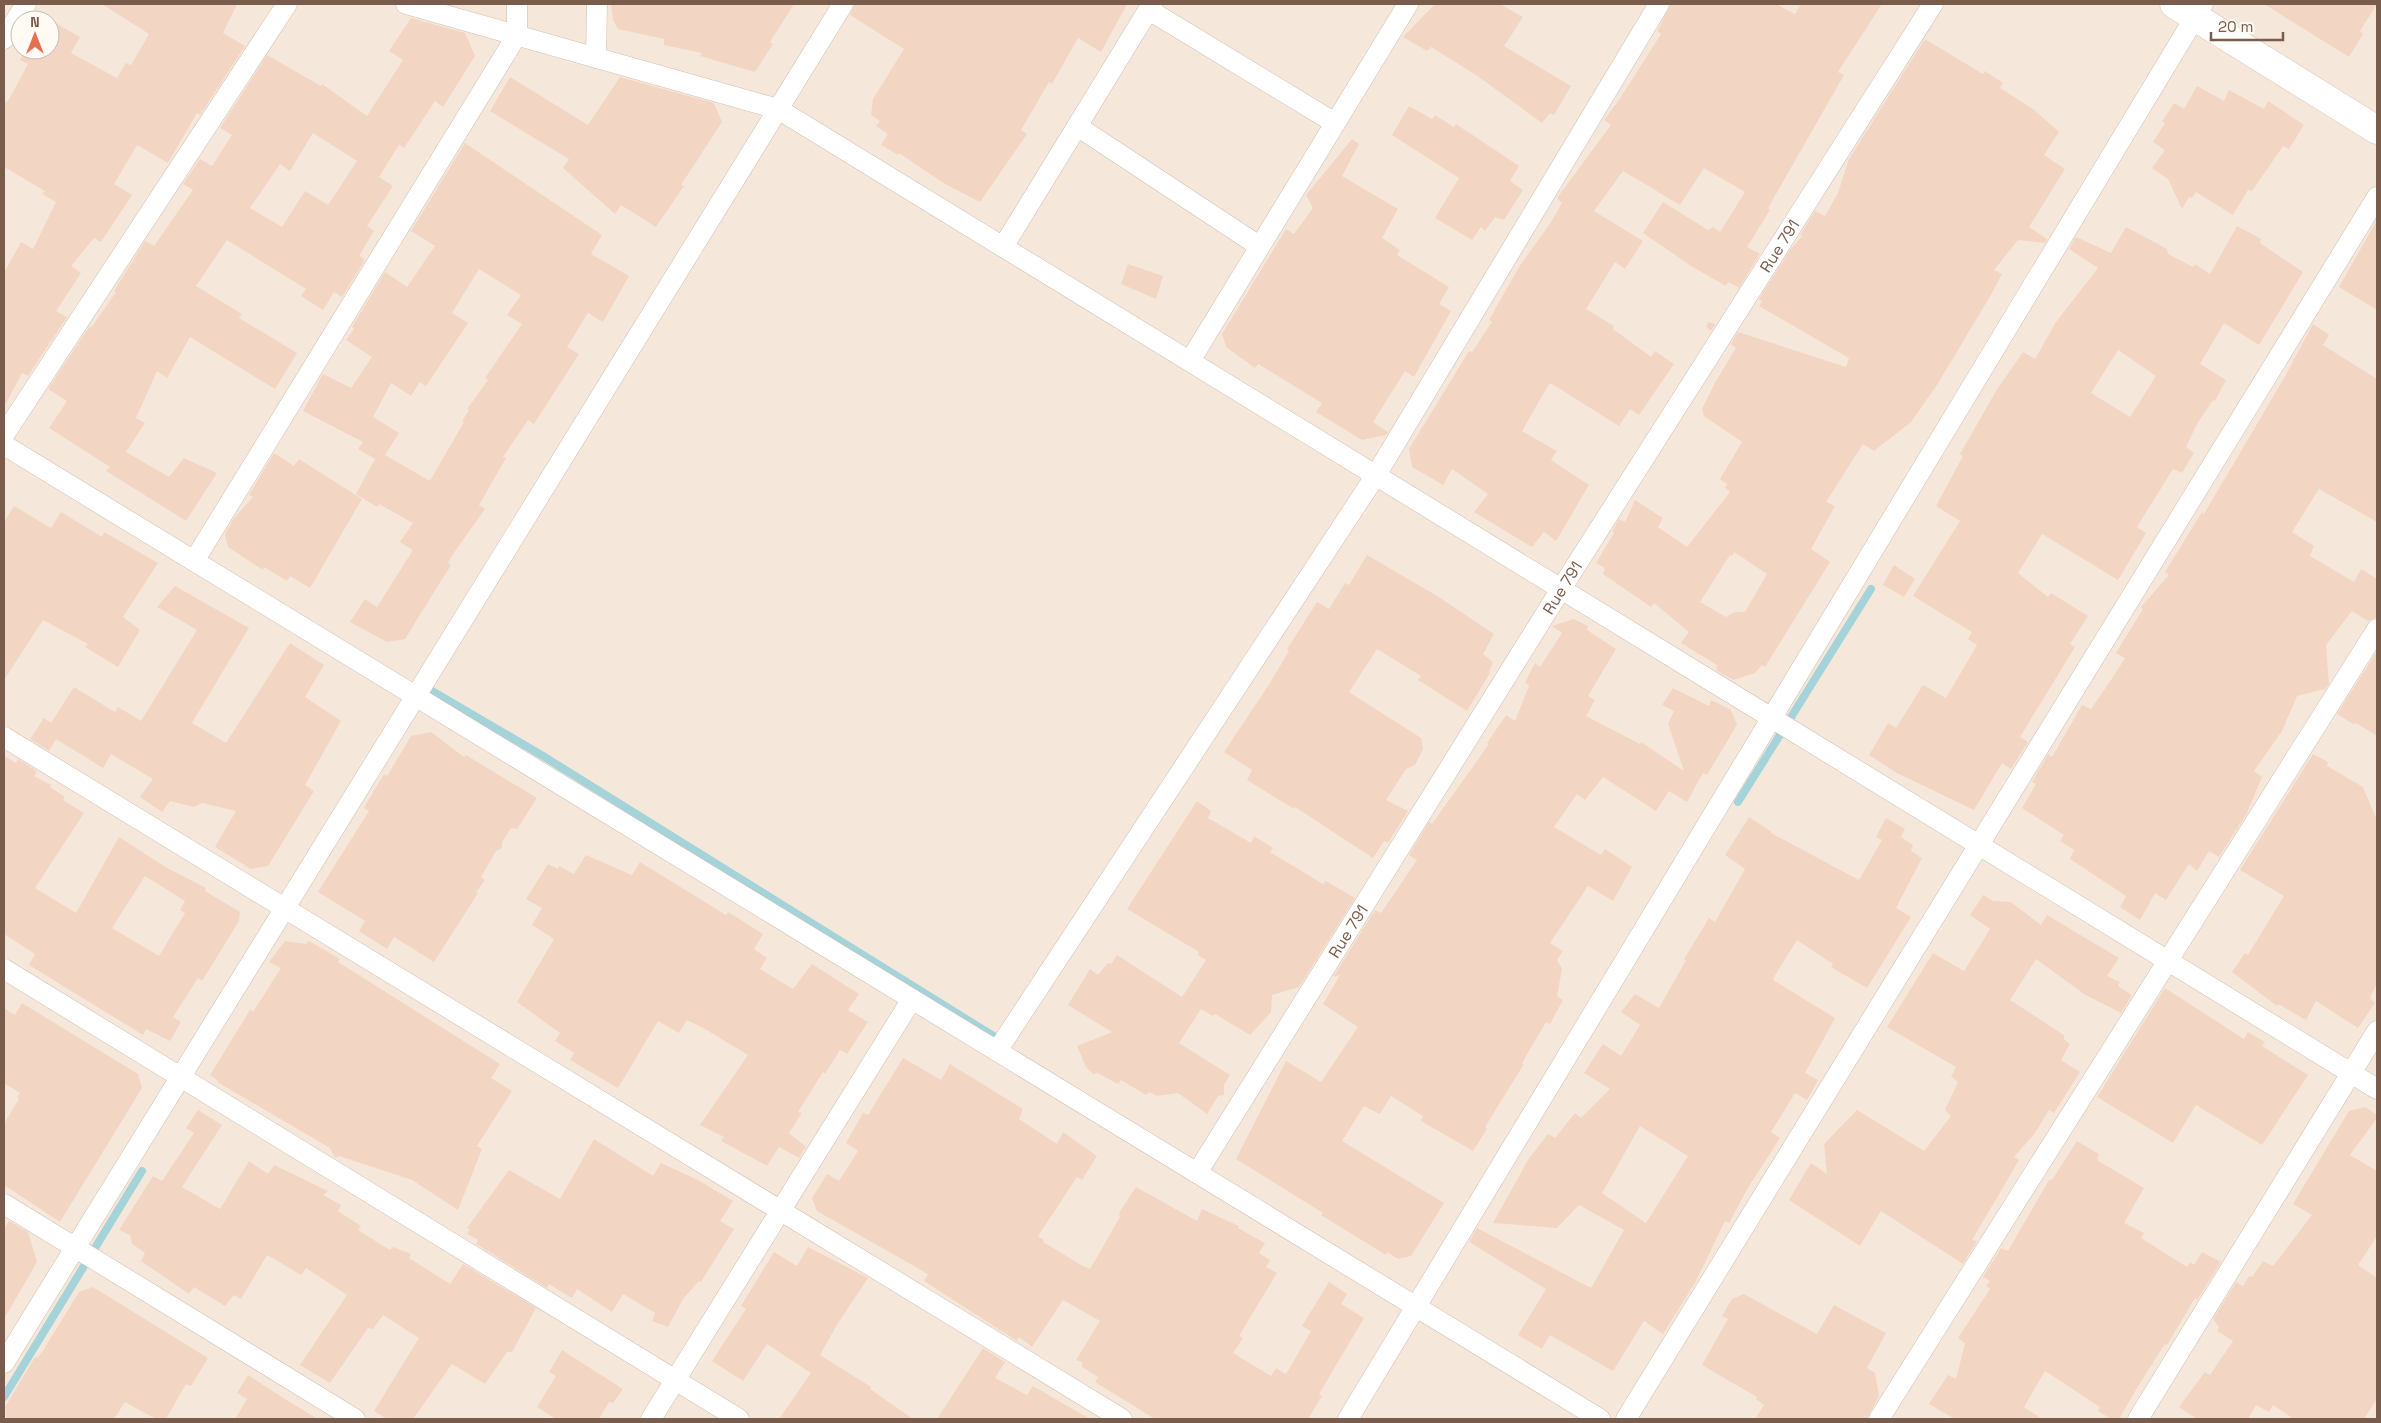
<svg xmlns="http://www.w3.org/2000/svg" width="2381" height="1423" font-family="'Space Grotesk',sans-serif">
<style>
.residential{fill:#f5e8da;fill-rule:evenodd}
.lines{fill:none;stroke-linecap:round;stroke-linejoin:round}
.stream{stroke:#a5d3da;stroke-width:8}
.building{fill:#f3d5c3;fill-rule:evenodd}
.street-casing{stroke:#d1beb0;stroke-width:21}
.secondary-casing{stroke:#d6c0b0;stroke-width:29}
.street{stroke:#fff;stroke-width:20}
.secondary{stroke:#fff;stroke-width:28}
.labels{text-anchor:middle;stroke-width:5;stroke-linejoin:round;paint-order:stroke}
.street-label{font-size:16px;fill:#7a5c4d;stroke:#fffaf3}
</style>
<rect width="100%" height="100%" fill="#fdf6ec"/>
<!-- residential -->
<path class="residential" d="M4,4h2373v1415h-2373zM20,20h30v30h-30z"/>
<g class="lines">
<!-- stream -->
<path class="stream" d="M432,691l111,65 452,281
M1738,802l133,-213
M4,1397l138,-226"/>
</g>
<!-- building -->
<path class="building" d="M102,4h135l-14,29 22,13 -45,69 -3,-2 -29,50 -31,-18 -23,39 18,11 -31,47 -7,-4 -23,28 10,7 -25,38 11,6 -39,59 -6,-3 -18,34v-134l17,-31 12,7 23,-47 -14,-8 3,-3 -41,-24v-64l4,-2 20,-37 -8,-4 6,-10h24v-30l30,17 -9,16 46,25 9,-15 5,2 18,-31z
M611,4h183l-24,38 3,2 -18,28 -55,-16 2,-3 -38,-8v-6l-46,-10 -5,-9z
M855,4h272l-26,48 -23,-14 -26,46 -3,-2 -28,48 6,4 -47,68 -35,-18 -46,-31 -1,2 -17,-10 7,-11 -12,-8 4,-5 -9,-6 2,-16 31,-50 -54,-34z
M1435,4h65l23,13 -19,29 67,40 -17,29 -4,-2 -8,10 -66,-48 -45,-28 -4,4 -24,-14z
M1671,4h105l19,10 6,-10h81l-44,68 6,3 -76,133 2,2 -23,37 13,7 -21,34 -11,-6 -2,4 -35,-20 -48,-33 20,-31 45,28 5,-3 7,5 25,-40 -41,-24 -24,37 -57,-34 -29,40 49,30 -18,28 -10,-7 -29,47 28,17 -1,3 38,28 4,-6 19,13 -35,51 -9,-6 -11,17 -67,-42h-3l-27,47 35,20 -6,9 38,25 -33,56 -12,-9 -12,15 -58,-35 14,-18 -36,-25 -9,16 -31,-18 -3,-18 60,-98 3,1 20,-30 -3,-2 30,-53 32,-45 11,-19 -5,-5 54,-73 -7,-5 15,-20 42,-66 -4,-3z
M2264,4h113l-17,27 3,3 -14,23z
M411,18l54,15 10,23 -32,51 -8,-6 -31,47 -5,-3 -20,32 14,9 -26,40 7,5 -15,25 6,4 -23,37 -8,-5 -11,18 -22,-14 5,-7 -79,-49 -31,46 46,28 -3,4 58,35 -22,36 -85,-52 -23,41 -10,-7 -21,47 9,5 -19,29 43,25 15,-19 33,15 -31,48 -80,-50 4,-4 -61,-39 18,-27 -19,-12 41,-62 2,1 25,-36 -2,-1 31,-50 9,5 39,-56 -10,-6 17,-25 12,7 20,-31 -12,-7 47,-73 54,31 1,-2 45,32 36,-56 -14,-9zM313,133l44,28 -29,44 -23,-14 -23,36 -32,-19 30,-44 10,7z
M1925,39l58,35 2,-3 18,12 -3,5 33,21 26,23 -15,23 21,14 -36,58 18,12 -2,4 -27,-3 -24,30 8,4 -10,19 -55,92 -26,37 -37,29 -11,-7 -37,58 9,4 -24,43 19,13 -65,105 -3,-2 -7,8 -22,7 -17,-10 1,-5 -36,-22 8,-11 -35,-29 -3,4 -48,-33 2,-6 -9,-5 18,-30 -2,-2 7,-12 6,3 10,-22 28,18 -5,9 29,20 43,-55 -5,-4 2,-4 -7,-5 22,-37 -38,-26 -2,-7 14,-28 20,-33 -5,-4 7,-12 108,35 3,-9 -90,-52 3,-5 -3,-2 31,-49 12,-14 -2,-1 15,-24 10,5 13,-23 11,-34zM1734,552l33,22 -22,38h-10l-9,5 -26,-15 30,-47 2,1z
M510,77l78,48 32,-48 94,26 8,19 -41,63 3,1 -28,41 -35,-22 -6,9 -52,-46 6,-9 -79,-48z
M2197,86l27,15 5,-11 35,19 4,-8 36,24 -15,24 -6,-3 -31,45 -4,-1 -15,25 -37,-23 -4,6 -3,-1 -7,12 -14,-30 -16,-11 13,-18 -12,-8 12,-19 -3,-1 12,-19 10,6z
M1409,106l23,13 3,-4 19,12 2,-3 63,42 -9,15 13,9 -19,30 -9,-3 -10,14 -4,-4 -9,13 -37,-22 24,-40 -67,-43z
M1352,139l7,5 -17,32 56,33 -16,29 18,12 -3,5 52,32 -10,17 12,7 -37,66 -9,-6 -32,51 15,10 -2,3 -24,5 -46,-28 6,-9 -64,-39 -3,4 -29,-21 -4,-13 64,-105 8,5 19,-26 -7,-13z
M465,143l137,92 -11,19 38,22 -26,46 -15,-9 -21,34 12,7 -45,70 -6,-4 -25,37 3,1 -27,47 6,4 -34,48 -3,6 3,2 -46,74 -18,3 -37,-20 15,-23 12,8 36,-57 -13,-8 13,-19 -34,-19 -2,3 -21,-13 19,-35 -17,-10 5,-7 -60,-31 20,-37 28,14 21,-31 -26,-17 8,-11 -2,-2 33,-55 22,15 28,-41 -24,-15zM479,269l42,26 -14,20 15,9 -37,54 3,2 -21,29 2,1 -7,11 2,1 -34,59 -45,-26 14,-22 -26,-16 18,-34 20,13 9,-14 6,4 42,-63 -16,-10z
M2377,220v90l-38,-23z
M2237,226l24,13 -1,4 43,29 -44,73 -35,-22 -24,41 26,16 -11,21 -2,-1 -16,24 -11,23 8,6 -12,20 -9,-4 -36,58 9,6 -28,47 -76,-46 -24,39 30,24 3,-4 37,23 -18,28 5,3 -55,90 8,5 -17,27 -9,-6 -28,47 -77,-37 -28,-18 19,-32 8,5 27,-43 23,13 31,-53 -9,-6 4,-7 -59,-36 47,-75 -24,-15 27,-50 -3,-2 36,-63 27,-39 12,7 21,-37 42,-54 -29,-19 7,-12 35,16 15,-26 41,22 1,5 25,13 2,-3 15,10zM2118,350l38,26 -26,41 -39,-24z
M1128,264l35,12 -7,23 -35,-15z
M1708,322l7,2 -4,7 -5,-4z
M2313,324l16,11 -6,10 54,34v143l-58,-33 -27,43 22,14 -4,10 44,26 7,-13 16,10v38l-9,4 -16,-10 -26,34 3,39 -4,5 -28,7 -15,35 -28,40 8,6 -15,36 -28,44 -10,-6 -12,20 -8,-7 -23,36 -11,-7 -15,27 -20,-13 6,-11 -56,-37 4,-9 -14,-9 4,-6 -42,-27 14,-24 -4,-2 16,-28 4,3 30,-52 9,4 22,-32 12,-19 -9,-5 27,-44 -2,-2 28,-32 -4,-3 37,-60 2,2 80,-136z
M274,453l20,13 5,-7 63,40 -52,89 -20,-12 -3,5 -23,-14 -1,3 -35,-23 -3,-13 9,-16 19,-21 -4,-2z
M14,506l37,22 10,-16 41,25 2,-5 54,31 -35,54 17,13 -22,37 -33,-20 3,-3 -45,-24 -39,60v-158z
M1367,555l72,42 55,37 -11,20 10,8 -4,10 1,1 -23,38 -49,-31 3,-4 -44,-27 -28,43 72,46 2,11 -8,16 -9,4 -20,31 22,11 -20,32 -4,-2 -11,17 -78,-51 -1,2 -47,-29 5,-10 -28,-18 46,-69 19,-32 -2,-2 30,-47 12,7 16,-26 4,2z
M1894,565l21,14 -11,18 -21,-12z
M175,586l74,42 -57,95 34,20 64,-100 34,22 -19,32 36,24 -36,64 9,6 -46,75 -17,3 -36,-22 21,-36 -34,-8 -8,4 -24,-6 -8,11 -22,-15 13,-18 -42,-25 -8,14 -47,-29 -7,12 -19,-12 14,-21 7,5 23,-36 41,25 3,-5 23,14 56,-91 -40,-23z
M1574,619l14,7 -1,4 29,19 -28,47 7,4 -9,16 54,28 1,-2 43,29 -16,-47 6,-13 -12,-6 11,-17 36,18 2,-6 20,10 6,15 -30,50 -4,-2 -16,29 -18,-11 -13,20 -53,-34 -18,23 -8,-6 -23,33 47,28 4,-6 27,18 -19,34 -25,-15 -38,57 13,8 -6,9 5,9 -5,27 6,4 -13,24 -4,-2 -24,41 2,1 -39,63 2,2 -14,22 -52,-30 2,-5 -32,-20 -11,18 -16,-8 -22,35 102,62 -33,53 -13,3 -11,-7 -1,3 -65,-40 2,-2 -87,-54 50,-98 35,21 37,-55 -35,-23 17,-29 -7,2 42,-67 6,3 36,-53 -8,-5 20,-33 3,2 57,-80 -2,-1 19,-28 9,6 14,-35 -4,-4 10,-19 5,4 22,-34 -10,-7z
M2377,651v85l-21,-13 -3,1 -16,-10z
M431,732l33,25 2,-2 71,43 -20,31 -6,-1 -9,14v6l-6,3 -15,26 4,3 -9,12 2,1 -44,69 -40,-25 -7,12 -28,-18 6,-10 -47,-29 51,-81 -5,-3 20,-34 3,2 24,-40z
M2313,754l15,8 -1,4 36,21 14,33v163l-7,15 5,5 -17,25 -42,-27 -10,19 -28,-16 -1,2 -45,-34 13,-19 3,2 36,-59 -44,-26z
M4,756l12,7 2,-4 19,12 -3,5 17,9 -1,2 15,10 -2,3 21,13 -49,75 41,25 43,-76 48,31 39,20 -1,3 35,21 -1,9 -37,60 -4,-3 -25,39 8,5 -11,19 -24,-12 -3,6 -114,-70 6,-11 -31,-20zM145,876l40,25 -5,9 5,3 -26,43 -47,-28z
M1197,801l14,10 -3,7 43,25 3,-7 19,12 -3,4 53,32 3,-3 29,17 -56,89 -27,8 -1,17 -21,23 -35,-21 -2,2 -12,-7 -22,34 51,32 -6,10v10l-6,1 -11,18 -29,-21 -21,3 -8,-4 -3,3 -25,-15 -3,4 -21,-11 -4,1 -7,-7 -9,-21 35,-14 -44,-27 22,-36 8,6 10,-12 3,1 6,-9 65,42 24,-37 -8,-5 1,-3 -72,-43z
M1749,817l23,15 -1,1 88,47 23,-40 -6,-3 10,-19 19,11 -4,8 12,8 -2,6 11,7 -26,50 15,9 -44,71 -36,-21 2,-3 -36,-24 -23,37 -1,3 62,38 -30,55 13,7 -11,20 -12,-7 -24,39 9,6 -31,48 -20,37 -4,-2 -30,62 -32,51 -19,-13 -31,50 -63,-36 -8,14 -24,-14 28,-46 -77,-47 8,-14 114,60 33,-58 -45,-25 -22,23 -64,-5 35,-63 20,-26 7,4 20,-25 6,5 29,-29 -26,-16 19,-29 18,12 19,-31 -19,-13 14,-18 24,14 27,-48 -2,-1 25,-41 6,4 30,-53 -20,-14zM1640,1126l48,30 -42,67 -44,-30z
M586,855l46,20 8,-13 86,53 2,-3 35,22 -9,15 13,9 -7,11 33,20 19,-25 47,30 -11,16 20,12 -21,32 -7,-4 -15,24 -2,-2 -25,40 4,1 -13,20 17,14 -7,11 -20,-11 -12,19 -46,-25 3,-4 -24,-12 48,-70 -43,-26 -18,-9 -8,13 -21,-12 -40,67 -48,-28 4,-7 -19,-12 5,-8 -43,-31 37,-63 -22,-14 10,-17 -16,-9 22,-35 10,5 1,-3 15,8z
M1983,895l10,6 18,1 30,23 6,-10 72,43 -12,18 13,6 -2,4 14,9 -11,18 -37,-19 -48,-35 -26,41 54,35v4l6,5 -9,16 19,12 -26,41 -5,-3 -14,23 -21,24 5,3 -47,80 5,1 -14,23 -82,-53 -21,35 -71,-46 22,-37 16,11 -3,-30 33,-34 67,41 27,-35 -6,-6 13,-28 -7,-5 5,-10 -69,-40 46,-74 31,18 26,-42 -20,-14z
M285,941l21,3 3,-3 31,18 -2,3 162,102 -9,14 21,13 -35,55 5,3 -24,61 -46,-30 -73,-24 -4,2 -5,-10 -113,-66 1,-1 -8,-6 40,-65 3,2 28,-44 -12,-6z
M2165,988l79,51 4,-7 17,10 -3,4 46,29 -46,70 -66,-40 -23,38 -76,-46z
M22,1003l116,71 4,14 -82,134 -56,-37v-61l15,-25 -2,-2 3,-4 -16,-10v-75l11,7z
M903,1058l38,22 9,-16 73,45 -4,10 38,25 6,-12 34,24 -15,24 -5,-3 -39,59 6,4 -1,2 40,24 7,3 30,-52 -1,-4 17,-26 61,34 5,-12 37,17 -1,2 27,15 -6,10 11,7 -4,7 11,6 -38,63 4,2 -10,15 38,23 5,-8 10,6 25,-43 -9,-5 27,-44 18,12 -6,10 23,14 -45,76 3,2 -14,23h-153l-60,-37 3,-5 -16,-10v-5l-6,-2 24,-39 -37,-21 -31,47 -13,-10 -2,4 -93,-60 4,-7 -111,-63 -5,-13 15,-24 12,7 19,-30 -12,-8 17,-30 5,2z
M2365,1107l12,8v3l-27,37 27,16v65l-19,29 19,13v121l-13,20h-70l-21,-14 -4,7 -13,-7 -8,14h-51l-18,-12 26,-35 5,3 23,-34 -16,-10 2,-4 -6,-8 23,-37 7,4 6,-10 3,1 11,-16 10,5 39,-51 -19,-11 56,-93z
M198,1110l24,15 -40,62 38,22 29,-48 19,13 6,-9 54,26 -5,4 18,10 -3,6 23,15 -3,4 32,20 3,-3 18,7 -2,4 41,26 13,-20 73,44 -24,44h-5l-22,32 -33,-20 -39,55h-26l-13,-8 45,-73 -36,-23 -10,14 -5,-1 -38,55 -30,-18 47,-70 -41,-27 -5,7 -34,-20 -26,44 -7,-4 -9,11 -31,-19 -5,7 -48,-33 4,-8 -13,-9 -2,-9 -11,-5 34,-54 9,5 32,-48 -8,-5z
M594,1139l59,37 8,-13 37,17 35,21 -13,20 14,8 -33,53 -2,-1 -16,18 -15,28 -16,-6 3,-8 -32,-19 -11,18 -35,-23 -5,9 -23,-14 -2,4 -71,-44 2,-4 -11,-6 3,-4 -3,-2 42,-58 51,29z
M2077,1141l22,13 -2,6 47,28 -20,35 20,10 -3,5 46,29 3,-5 4,3 8,-13 19,10 -24,38 -2,-2 -28,47 -2,-1 -25,39 -21,36h-8l-13,-8 2,-4 -55,-36 -21,36 18,12h-87l-26,-15 19,-29 8,4 9,-36 -7,-5 32,-49 -4,-3 4,-5 -7,-4 18,-29 7,3 41,-71h3z
M9,1221l19,11 9,30 -33,57v-90z
M808,1247l60,31 -30,45 -18,32 51,32 -1,2 43,30h-134l32,-46 -44,-29 -24,37 -31,-20 34,-52 -5,-3 33,-54 23,14z
M93,1287l115,71 -17,28 -5,-2 -20,35h-10l-31,-17 -11,17h-108l-1,-12 30,-50 2,1 5,-6 37,-60z
M1744,1294l73,40 17,-29 52,28 -19,35 8,5 4,23 -12,23h-112l9,-14 -8,-6 1,-2 -55,-32 26,-46 -6,-3 10,-17z
M983,1348l22,14 -10,16 32,17 6,-9 57,33h-153z
M562,1350l61,39 -10,14 -4,-1 -10,17h-43l-19,-12 19,-31 -7,-4z
M248,1375l37,24 33,20h-83l12,-20 -10,-6z"/>
<g class="lines">
<!-- street casing -->
<g class="street-casing">
<g id="street">
<path d="M406,4l372,105 1599,980"/>
<path d="M1149,10l186,113"/>
<path d="M4,39l22,-35"/>
<path d="M596,58l1,-54"/>
<path d="M1077,126l182,120"/>
<path d="M1003,247l149,-243"/>
<path d="M1190,361l218,-357"/>
<path d="M4,435l283,-431"/>
<path d="M4,445l1596,974"/>
<path d="M194,561l323,-526v-31"/>
<path d="M4,737l1118,682"/>
<path d="M4,969l735,450"/>
<path d="M997,1051l379,-576 283,-471"/>
<path id="s1" d="M1197,1173l364,-584 372,-585"/>
<path d="M4,1204l351,215"/>
<path d="M4,1363l839,-1359"/>
<path d="M651,1419l261,-420"/>
<path d="M1348,1419l855,-1415"/>
<path d="M1626,1419l751,-1222"/>
<path d="M1879,1419l498,-790"/>
<path d="M2138,1419l239,-388"/>
</g>
</g>
<!-- secondary casing -->
<g class="secondary-casing">
<path id="secondary" d="M2174,4l203,126"/>
</g>
<!-- street -->
<use href="#street" class="street"/>
<!-- secondary -->
<use href="#secondary" class="secondary"/>
</g>
<g class="labels">
<!-- street labels -->
<g class="street-label">
<text dy="6" stroke="none"><textPath href="#s1" startOffset="1095">Rue 791</textPath></text>
<text dy="6" stroke="none"><textPath href="#s1" startOffset="690">Rue 791</textPath></text>
<text dy="6" stroke="none"><textPath href="#s1" startOffset="285">Rue 791</textPath></text>
</g>
</g>
<!-- border -->
<rect width="2381" height="1423" fill="none" stroke="#7a5c4d" stroke-width="10"/>
<!-- north arrow -->
<g transform="translate(35 35)"><circle r="24" fill="#fffaf3" stroke="#cabbb1"/>
<path d="M0-4L9 19L0 12L-9 19Z" fill="#e76f51"/>
<text y="-8" font-size="14" font-weight="bold" text-anchor="middle" fill="#7a5c4d">N</text>
</g>
<!-- scale -->
<path d="M2211 32v8h72v-8" fill="none" stroke="#7a5c4d" stroke-width="2.5"/>
<text x="2218" y="32" font-size="15" fill="#7a5c4d" stroke="#fffaf3" stroke-width="4" paint-order="stroke">20 m</text>
</svg>
